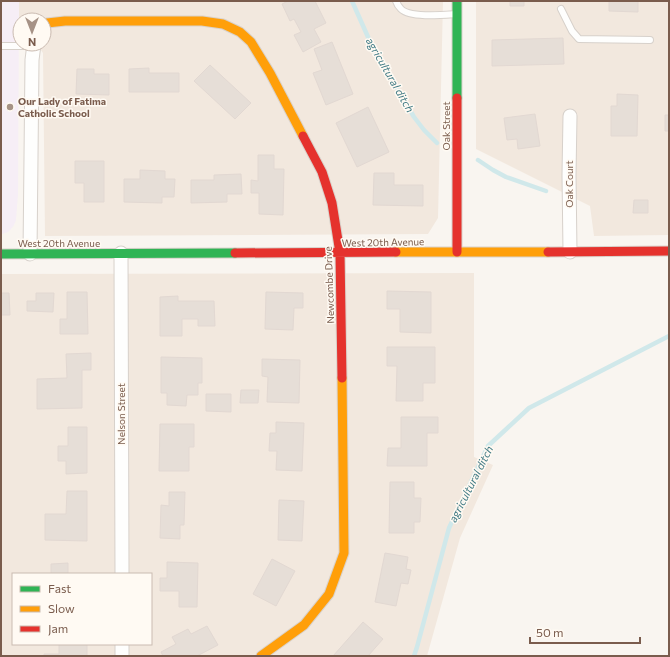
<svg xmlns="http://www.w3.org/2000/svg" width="670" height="657" font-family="Commissioner,sans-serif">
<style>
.residential{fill:#f2e8de;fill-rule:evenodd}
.education{fill:#f6eef6}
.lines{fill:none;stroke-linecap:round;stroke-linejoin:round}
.stream{stroke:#d0e8ea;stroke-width:4.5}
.building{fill:#e6ded7;stroke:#e2d8d2}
.lane-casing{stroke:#d7d1cb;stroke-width:8}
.street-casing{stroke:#d7d1cb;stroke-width:15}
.fast-casing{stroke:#d9d2cb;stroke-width:11}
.slow-casing{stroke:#d9d2cb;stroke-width:11}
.jam-casing{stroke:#d9d2cb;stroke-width:11}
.lane{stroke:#fefefd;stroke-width:6}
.street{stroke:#fefefd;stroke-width:13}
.fast{stroke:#30b455;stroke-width:9}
.slow{stroke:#ff9f0a;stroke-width:9}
.jam{stroke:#e5322d;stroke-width:9}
.poi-dot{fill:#a69286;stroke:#fffaf3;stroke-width:1.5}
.labels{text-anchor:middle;stroke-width:3;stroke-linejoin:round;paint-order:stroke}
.poi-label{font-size:10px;font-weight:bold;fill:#7a5c4d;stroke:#fffaf3;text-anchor:start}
.street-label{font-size:10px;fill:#7a5c4d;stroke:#fffaf3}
.water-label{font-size:11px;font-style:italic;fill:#437c86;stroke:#fffaf3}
</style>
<rect width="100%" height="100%" fill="#f9f5f0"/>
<!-- residential -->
<path class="residential" d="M19,1h424l-5,217 -10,16 -383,2 -2,-183 -6,-9h7v-24h-24v2l-1,-2z
M476,1h193v234l-75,1 -4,-30 -114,-57z
M474,273v184l19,8 -33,73 -33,118h-426v-382zM13,574h138v70h-138z"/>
<!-- education -->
<path class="education" d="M1,1h18l-1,193 -2,26 -2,5 -3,4 -3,3 -6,2h-1z"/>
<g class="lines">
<!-- stream -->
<path class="stream" d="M352,1l20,45 42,71 10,13 13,13
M478,160l15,10 13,7 40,14
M414,656l3,-9 32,-119 39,-82 41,-38 140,-72"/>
</g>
<!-- building -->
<path class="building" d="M288,1h27l11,22 -12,6 7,13 -18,10 -9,-17 7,-3 -7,-13 -4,2 -8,-17z
M510,1h14v5h-14z
M609,1h29v11l-29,-1z
M563,38l1,26 -72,2v-26z
M332,42l21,52 -27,11 -13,-32 9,-3 -8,-21z
M210,65l41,38 -16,16 -41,-38z
M149,68v5h30v19h-50v-23z
M77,69h17v5h15v21l-33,-1z
M617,94l21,1 -1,41h-26v-30h6z
M368,107l21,45 -32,15 -21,-44z
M535,114l5,32 -22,3 -1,-10 -10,1 -3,-22z
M665,115h4v16h-4z
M258,155h16v14h10l-1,46 -24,-1v-21h-8v-13l7,1z
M75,161h29v41h-20v-19h-9z
M140,170l25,1v8h10l-1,18h-12v6l-38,-1v-23h16z
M374,173h20v12h29v21l-50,-1z
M241,174l1,20h-15v8l-36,1v-23h23v-5z
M634,200h14v13h-15z
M387,291l44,1v41l-31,-1v-23h-13z
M67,292h20l1,42h-28v-15h7z
M266,292l37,1v15h-9l-1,22 -28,-1z
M1,293h8l1,22h-9z
M36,293h18l-1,19 -26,-1v-10h9z
M178,296v5h36l1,25h-17v-7h-16v17h-22v-39z
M387,347h48v36h-12v18h-27l1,-35h-10z
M91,353v17h-9v38l-45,1v-30l30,-1 -1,-24z
M161,357l41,1v25h-4v12h-11l-1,11 -19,-1v-12h-6z
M262,359l38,1 -1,43 -32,-1 1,-25 -6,-1z
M241,390h18l-1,13h-18z
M206,394h25v18l-25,-1z
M401,417h37v16h-11v33h-40l1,-18h13z
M276,422l28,1 -2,48 -26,-1 1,-19h-8l1,-18h6z
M160,424h34v23h-5v24h-30z
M68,427h19v46l-21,1v-13h-8v-15h10z
M390,482h24v16h7l-1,24h-6v11h-25z
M67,491h20v50l-42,-1v-26h21z
M169,492h16l-1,33h-4v14l-20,-1 1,-33 8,1z
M279,500l25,1 -2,40 -24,-1z
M385,553l23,4 -2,12 5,1 -3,14 -7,-1 -5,23 -21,-4z
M272,559l23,12 -19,35 -23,-12z
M167,562l31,1 -1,44h-18v-16h-19v-13h7z
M68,563v11h-17v-10z
M363,622l20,17 -15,17h-35z
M207,626l11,19 -21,11h-34l-2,-4 15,-8 -4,-7 16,-8 3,5z
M59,644h28v12h-43v-2h15z"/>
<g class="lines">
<!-- lane casing -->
<g class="lane-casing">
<path id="lane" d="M396,1c1,3 3,6 5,8 9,9 41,6 54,5
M561,9l11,22 7,8 71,1
M1,46h33"/>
</g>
<!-- street casing -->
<g class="street-casing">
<path id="street" d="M570,116l-1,59 1,77
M121,253l1,321
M30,254l2,-194 2,-16
M122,644v12"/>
</g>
<!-- fast casing -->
<g class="fast-casing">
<path id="fast" d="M457,1v97
M1,254l234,-1"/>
</g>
<!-- slow casing -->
<g class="slow-casing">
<path id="slow" d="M44,25l3,-2 18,-2h137l21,3 17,8 11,10 19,31 33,63
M396,252h152
M261,656l43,-31 25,-31 15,-41 -2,-175"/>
</g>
<!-- jam casing -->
<g class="jam-casing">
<path id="jam" d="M457,98v154
M303,136l19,36 10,31 8,50 2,125
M548,252l121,-1
M235,253l161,-1"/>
</g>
<!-- lane -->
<use href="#lane" class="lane"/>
<!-- street -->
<use href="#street" class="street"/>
<!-- fast -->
<use href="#fast" class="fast"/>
<!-- slow -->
<use href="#slow" class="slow"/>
<!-- jam -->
<use href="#jam" class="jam"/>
</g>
<!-- markers -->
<circle class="poi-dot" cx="10" cy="107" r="4"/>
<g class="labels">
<!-- poi labels -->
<g class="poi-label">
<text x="18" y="105">Our Lady of Fatima<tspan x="18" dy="12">Catholic School</tspan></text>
</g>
<!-- street labels -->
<g class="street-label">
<text transform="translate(446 126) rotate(-90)" y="4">Oak Street</text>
<text transform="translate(569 184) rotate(-90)" y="4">Oak Court</text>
<text transform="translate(383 242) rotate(-1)" y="4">West 20th Avenue</text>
<text x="59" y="247">West 20th Avenue</text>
<text transform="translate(329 285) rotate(-92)" y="4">Newcombe Drive</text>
<text transform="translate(121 414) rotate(-90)" y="4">Nelson Street</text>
</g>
<!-- water labels -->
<g class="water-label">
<text transform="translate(390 75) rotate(60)" y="4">agricultural ditch</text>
<text transform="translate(471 484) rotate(-63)" y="4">agricultural ditch</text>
</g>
</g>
<!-- border -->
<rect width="670" height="657" fill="none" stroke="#7a5c4d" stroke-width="4"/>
<!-- legend -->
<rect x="12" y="573" width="140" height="72" fill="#fffaf3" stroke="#cabbb1"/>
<rect x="20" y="586" width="20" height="6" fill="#30b455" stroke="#cabbb1"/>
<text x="48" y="593" font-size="12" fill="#7a5c4d">Fast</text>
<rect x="20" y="606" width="20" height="6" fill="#ff9f0a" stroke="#cabbb1"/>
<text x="48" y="613" font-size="12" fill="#7a5c4d">Slow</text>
<rect x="20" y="626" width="20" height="6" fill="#e5322d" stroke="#cabbb1"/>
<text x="48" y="633" font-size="12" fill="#7a5c4d">Jam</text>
<!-- north arrow -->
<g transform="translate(32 32) rotate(180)"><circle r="19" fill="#fffaf3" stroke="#cabbb1"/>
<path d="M0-3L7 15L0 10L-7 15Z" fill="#a69286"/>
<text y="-6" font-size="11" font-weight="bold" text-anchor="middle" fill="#7a5c4d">N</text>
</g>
<!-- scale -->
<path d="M530 637v6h110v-6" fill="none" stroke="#7a5c4d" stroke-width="2"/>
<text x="536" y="637" font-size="12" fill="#7a5c4d" stroke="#fffaf3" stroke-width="3" paint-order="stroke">50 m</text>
</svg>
